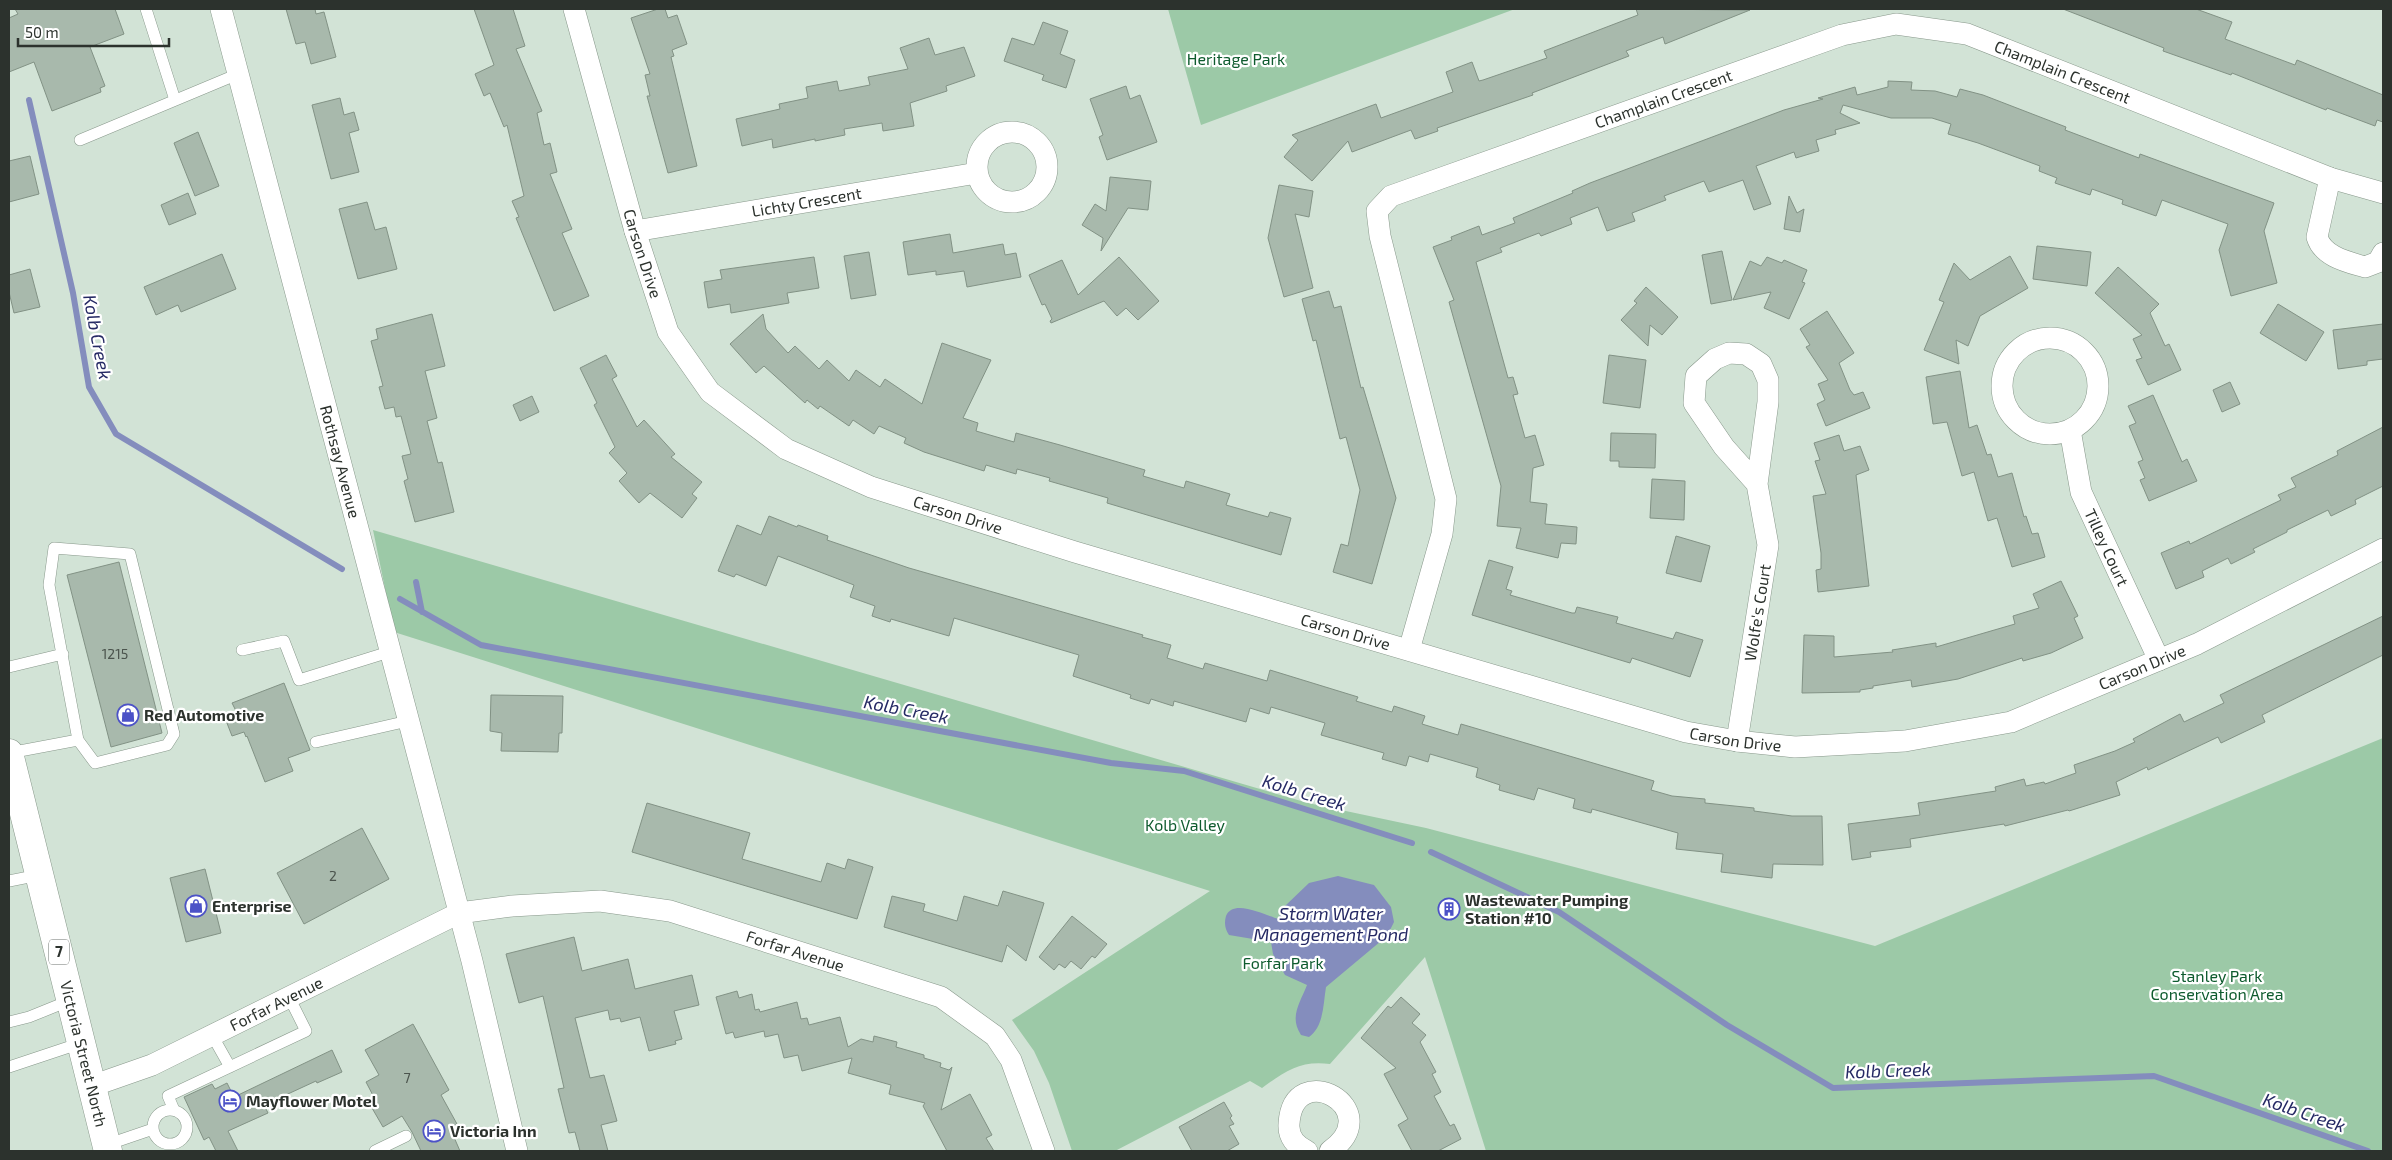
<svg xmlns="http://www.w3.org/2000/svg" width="2392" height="1160" font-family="'Exo 2',sans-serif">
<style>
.green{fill:#9cc9a7}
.water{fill:#848dbd}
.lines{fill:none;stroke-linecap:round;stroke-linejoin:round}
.stream{stroke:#848dbd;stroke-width:6}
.building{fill:#a8b9ac;stroke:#829285}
.lane-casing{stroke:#88988b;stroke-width:12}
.street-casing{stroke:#88988b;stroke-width:22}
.primary-casing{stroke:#88988b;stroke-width:29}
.lane{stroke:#fff;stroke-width:11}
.street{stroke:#fff;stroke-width:21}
.primary{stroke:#fff;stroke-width:28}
.labels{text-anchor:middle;stroke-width:4.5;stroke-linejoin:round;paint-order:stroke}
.number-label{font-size:14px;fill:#4b544d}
.shield{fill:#fff;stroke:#6b706c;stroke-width:1}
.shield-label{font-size:15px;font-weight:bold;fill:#2c322d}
.park-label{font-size:16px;fill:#0e5b2e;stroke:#fff}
.street-label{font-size:16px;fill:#2c322d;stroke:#fff}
.poi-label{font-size:16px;font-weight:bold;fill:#2c322d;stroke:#fff;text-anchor:start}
.water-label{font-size:18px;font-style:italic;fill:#252964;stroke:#fff}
</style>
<rect width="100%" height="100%" fill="#d2e3d6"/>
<!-- green -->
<path class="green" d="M1168,9h347l-314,116z
M373,530l935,273 118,25 449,118 508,-208v413h-897l-61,-194 -95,107c-29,-4 -45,7 -68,24l-12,-7 -135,70h-43l-23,-68 -15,-32 -22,-31 198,-129 -816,-259z"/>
<!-- water -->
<path class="water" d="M1338,876l36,9 17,22 3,15 -7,14 -61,51c-3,18 -2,39 -17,50l-8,-2c-12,-18 -1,-32 6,-50l-22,-10 -12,-21 -2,-12 -42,-7c-4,-6 -5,-12 -3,-19 7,-18 39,-1 52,3l7,-13 24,-23z"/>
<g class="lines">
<!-- stream -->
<path class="stream" d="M29,100l44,193 16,94 27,47 226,135
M416,582l6,30
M400,599l81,46 630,118 73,8 228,72
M1431,852l128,60 168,113 106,63 321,-12 214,75"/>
</g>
<!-- building -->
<path class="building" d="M15,9h100l9,25 -34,13 15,39 -5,2 1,4 -49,19 -18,-49 -25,10v-54l9,-4z
M286,9h29l1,5 8,-2 12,45 -25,7 -6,-22 -9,2z
M474,9h39l12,37 -9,3 26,62 -5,2 7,32 6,-2 7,29 -7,2 22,55 -10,4 27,63 -35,15 -38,-93 3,-1 -7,-16 12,-5 -17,-71 -3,2 -14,-34 -6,3 -9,-22 19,-9z
M658,9h7l3,9 9,-3 10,29 -15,6 2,6 -3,1 26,109 -29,7 -21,-77h3l-5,-21 5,-1 -19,-56z
M1636,9l114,1 -85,34 -2,-7 -37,14 3,5 -97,37 1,2 -96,33 1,3 -23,8 -4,-9 -59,22 -4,-11 -36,40 -28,-24 14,-17 -6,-5 84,-31 5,14 72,-26 -7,-20 26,-10 7,19 4,-1 64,-22 -3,-7 94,-36z
M2063,9h133l36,13 -7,17 70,26 2,-5 86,35v27l-6,-2 -2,6 -48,-18 -1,2 -94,-37 -1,2 -68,-24 1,-3z
M1043,22l25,9 -8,23 15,6 -9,28 -24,-8 2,-5 -40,-14 8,-23 22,7z
M929,38l6,17 29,-8 11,29 -29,10 1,5 -37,12 4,23 -31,5 -1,-8 -38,6 1,6 -30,6v-2l-42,9 -1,-9 -30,7 -6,-27 44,-10 -1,-5 29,-6 -2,-11 31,-6 2,10 31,-6 -2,-8 40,-8 -8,-21z
M1888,81l24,1 -1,8 24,1 22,6 3,-8 23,6 83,32 -1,3 74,28 1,-4 134,49 -10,28 13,52 -46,13 -12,-46 9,-26 -66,-24 -6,16 -34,-12 1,-4 -31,-11 -2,6 -35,-12 2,-5 -18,-7 1,-5 -62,-23 -30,-9 3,-10 -19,-6h-41l-48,-13 -3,8 20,10 -25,7 1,4 -20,6 3,11 -23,7 -2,-6 -38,14 15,38 -17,6 -11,-30 -34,12 -5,-11 -40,15 2,4 -34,13 3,8 -28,10 -9,-24 -28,11 2,6 -31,12 -2,-3 -39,15 2,4 -26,10 32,116 5,-1 5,17 -5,1 12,43 10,-3 9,30 -11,3 -3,34 17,2 -2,20 32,3 -1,17 -15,-1 -3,15 -42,-10 5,-20 -24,-2 4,-40 -52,-184 5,-2 -21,-53 19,-7 -1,-3 28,-11 3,9 33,-12 -2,-5 60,-25 -1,-2 18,-8 194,-73 39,-11 -5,-1 37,-11 2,8 31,-8z
M1126,86l4,13 10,-4 17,47 -50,18 -8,-23 4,-2 -13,-36z
M340,98l4,17 10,-3 5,18 -10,3 10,39 -28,7 -19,-74z
M198,132l21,54 -24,10 -21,-53z
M30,156l9,38 -30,8v-41z
M1110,177l41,4 -3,29 -20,-2 -27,43 2,-13 -21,-13 13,-21 11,7z
M1279,185l34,6 -4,26 -14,-3 18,74 -29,9 -16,-59z
M188,193l8,21 -27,11 -8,-20z
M1789,196l8,17 7,-4 -4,23 -16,-3z
M367,202l8,28 11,-3 11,42 -39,10 -19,-70z
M950,234l3,19 50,-9 2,11 11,-2 5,24 -54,10 -3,-16 -28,4v-4l-28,4 -5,-33z
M2037,246l54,6 -4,34 -54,-7z
M1722,251l10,49 -21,4 -9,-49z
M869,252l7,43 -25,4 -7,-43z
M222,254l14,35 -55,23 -3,-7 -22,10 -12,-28z
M2010,256l18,32 -48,28 -12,30 -12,-6 3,24 -35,-14 20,-48 -5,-2 15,-37 16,17z
M814,257l5,31 -32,5 2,10 -58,10 -1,-9 -22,4 -4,-26 18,-3 -2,-9z
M1119,257l40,44 -21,19 -12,-12 -9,8 -13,-15 -53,22 -1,-2 2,-2 -7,-15 -3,1 -13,-30 33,-15 16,35z
M1767,257l15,6 2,-3 23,10 -5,12 3,1 -16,36 -25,-11 7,-16 -38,8 17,-39 11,5z
M2118,267l41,37 -9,9 15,33 4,-2 12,26 -33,15 -12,-25 6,-2 -9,-19 9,-4 -47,-42z
M30,269l10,38 -26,6 -5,-21v-17z
M1646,287l32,30 -16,18 -12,-10 -2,21 -27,-26 16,-17 -3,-2z
M1329,291l5,17 7,-2 20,82 2,-1 33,111 -24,86 -39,-12 8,-28 7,2 12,-56 -14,-53 -6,2 -24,-99 -3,1 -11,-42z
M2278,304l46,28 -18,29 -46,-28z
M1827,311l27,42 -15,10 11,27 4,5 9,-3 7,16 -44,18 -9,-22 8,-4 -7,-16 10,-4 -22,-33 4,-2 -10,-16z
M432,314l13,52 -20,5 12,47 -10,3 11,42 4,-1 12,50 -39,10 -11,-41 4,-2 -6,-23 9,-2 -10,-38 -5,1 -2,-10 -9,2 -6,-22 4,-1 -12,-45 7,-2 -2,-10z
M763,314l3,15 22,24 7,-7 24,23 8,-9 22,21 7,-11 24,17 5,-8 37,25 20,-61 49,17 -28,58 15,5 -2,8 38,11 2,-9 44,12 85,25 -2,6 41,12 2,-7 44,13 -4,11 42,12 2,-5 21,6 -10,37 -174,-52 1,-5 -59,-17 1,-3 -33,-9 -1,5 -30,-9 -2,6 -60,-19 -20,-9 2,-5 -27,-12 -5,8 -21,-14 -4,6 -29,-20 -2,3 -11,-9 -2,3 -41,-37 -8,7 -26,-29z
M2383,324v35l-16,2v4l-29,4 -5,-39z
M606,355l11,21 -5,3 25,48 7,-7 31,34 -4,3 31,25 -10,12 5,4 -15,20 -32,-25 -11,10 -20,-22 8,-8 -18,-20 6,-6 -21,-42 3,-2 -17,-35z
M1609,355l37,5 -6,48 -37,-5z
M1960,371l9,57 8,-3 10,30 4,-1 7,23 14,-4 12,44 2,-1 6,18 6,-1 7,24 -33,10 -15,-49 -9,3 -14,-49 -12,4 -15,-54 -14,2 -7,-47z
M2230,382l10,22 -18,8 -9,-22z
M2153,395l29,67 5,-3 10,22 -48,20 -9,-21 5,-2 -7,-16 5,-2 -14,-34 7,-3 -8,-17z
M532,396l7,16 -19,9 -7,-16z
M2383,427v59l-28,14 1,4 -25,12 -3,-6 -41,20v2l-34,17 2,3 -24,12 -3,-6 -26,13 2,6 -28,12 -15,-36 28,-12 1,3 91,-44 -3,-5 18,-8 -5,-9 47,-23 -1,-4z
M1611,433l45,1 -1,34 -36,-1v-6h-9z
M1839,435l5,16 16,-5 9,24 -13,5 13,111 -51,6 -2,-22 5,-1v-16l-8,-57 13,-2 -11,-33 5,-1 -6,-17z
M1652,479l33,2 -1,39 -34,-2z
M769,516l28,11 1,-2 30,11 -1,4 82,28 234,67 -1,2 29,8 -4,13 36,11 2,-6 62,18 3,-11 88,27 -2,4 36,11 2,-6 31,10 -3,8 36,11 3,-11 193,57 -3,9 21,6 33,3v4l49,5v3l38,5h30l1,49 -50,-1 -1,14 -51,-6 2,-18 -47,-5 2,-16 -86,-24 -1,4 -18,-5 2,-9 -37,-11 -4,12 -35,-10 1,-5 -24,-8 2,-9 -48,-14 -2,8 -19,-6 -3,10 -24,-7 2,-6 -63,-18 4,-12 -54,-16 -2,7 -19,-6 -4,14 -72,-21 -1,5 -22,-7 -2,5 -19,-6 1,-3 -58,-19 6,-21 -125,-37 -5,18 -58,-17 -1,3 -18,-6 3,-10 -25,-9 4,-12 -76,-29 -12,30 -30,-12 -2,3 -16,-6 19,-46 24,10z
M1676,536l34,10 -9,36 -35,-9z
M1489,560l24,7 -7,22 6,2 -2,4 62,18h3l2,-6 41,10 -2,6 57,16 3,-7 27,8 -13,37 -58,-19 -2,5 -158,-48z
M119,562l43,171 -51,14 -44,-172z
M2061,581l17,35 -4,2 9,20 -32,15 -28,8 -1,-3 -64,21 -46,8 -1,-7 -38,6v2l-13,2v2l-58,1 2,-58 30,1v21l59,-5 -1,-2 44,-7v4l79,-23 -2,-8 26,-8 -6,-14z
M2383,616v39l-121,60 3,7 -44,21 -3,-6 -70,33 -1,-3 -31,15 4,13 -51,16 -1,-1 -63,16 -1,-2 -94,15 1,8 -41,5 1,5 -19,3 -4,-36 72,-9 -2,-12 78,-12 -1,-4 29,-8 2,7 18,-4 1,2 31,-11 -2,-8 41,-14 20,-9 -2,-3 47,-25 4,8 40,-19 -4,-8z
M284,683l26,67 -22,8 5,13 -28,11 -18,-46 -1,1 -2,-5 -12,4 -7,-18 12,-5 -5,-10z
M491,695l72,1 -1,37h-3l-1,19 -57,-1 1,-18 -12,-2z
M647,803l103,30 -8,26 79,23 6,-19 18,6 3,-10 25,8 -16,52 -225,-67z
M362,828l27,51 -85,45 -27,-51z
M205,869l16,64 -35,9 -16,-64z
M1003,891l41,12 -18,58 -19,-16 -5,17 -118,-35 8,-31 33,8 -2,7 34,10 7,-25 34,10z
M1072,916l35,28 -12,14 -3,-2 -11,13 -10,-8 -6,7 -6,-4 -5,6 -15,-13z
M574,937l8,34 46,-12 7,30 57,-14 7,30 -25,6 8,28 -7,2 1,3 -27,7 -9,-34 -19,5 -1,-4 -10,2 -2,-10 -33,8 15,60 14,-3 13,46 -16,4 7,26h-28l-5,-19 -6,1 -11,-44 6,-1 -21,-92 -24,7 -13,-49z
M737,991l2,7 13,-4 3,16 4,-1 1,3 37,-10 4,17 6,-1 2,7 31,-8 8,30 13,-8 12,3 1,-6 23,6 -1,5 28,8v3l17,5 -1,4 9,3 3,-3 -11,43 29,-16 22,41 -6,3 8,13h-47l-24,-45 2,-3 -36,-9 2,-9 -43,-12 4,-15 -50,13 -4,-16 -14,3 -6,-24 -13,3 -1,-6 -29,7 -2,-6 -7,2 -10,-37z
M1401,997l19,17 -8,9 14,12 -6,7 16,30 -4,2 9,18 -7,4 16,30 4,-2 7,15 -23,12h-26l-14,-26 10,-6 -24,-45 12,-6 -35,-30 27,-32 3,2z
M413,1024l36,66 -8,5 16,29 -7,4 10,23h-39l-9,-19 -10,-16 -19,11 -11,-19 6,-3 -12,-23 13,-7 -14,-25z
M332,1050l10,22 -25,11 -1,-2 -52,24 4,8 -40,18 10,20h-22l-7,-14 -5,3 -20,-43 28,-13 3,5 12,-6 7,14z
M1224,1102l8,14 -2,2 4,6 -5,2 10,18 -12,7h-35l-13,-24z"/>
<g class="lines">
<!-- lane casing -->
<g class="lane-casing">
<path id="lane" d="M146,9l29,91
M80,140l158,-66
M54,548l76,6 44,180 -7,11 -72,18 -17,-23 -29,-155z
M242,650l42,-9 15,39 90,-28
M9,667l54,-13
M316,742l92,-21
M9,753l69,-13
M9,881l30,-6
M9,1022l20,-5 42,-17
M212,1035l18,32
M9,1067l72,-24
M174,1110l-6,-14 138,-65 -17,-34
M153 1127a17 17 0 1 1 34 0a17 17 0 1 1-34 0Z
M106,1145l47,-16
M375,1151l31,-15"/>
</g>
<!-- street casing -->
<g class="street-casing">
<g id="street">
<path id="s1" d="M221,9l251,952 45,190"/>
<path id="s2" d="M574,9l61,222 33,101 42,60 76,57 85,38 204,65 611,180 51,9 58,6 110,-6 106,-19 186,-78 186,-95"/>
<circle cx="1012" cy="167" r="35"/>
<path d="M2330,178l-13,59c6,20 31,25 48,30l13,-5 5,-9"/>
<path id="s3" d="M635,231l342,-58"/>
<circle cx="2050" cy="386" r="48"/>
<path id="s4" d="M2070,430l11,62 78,168"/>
<path id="s5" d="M1409,650l33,-116 4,-35 -66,-263 -3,-25 14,-15 451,-161 54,-11 71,10 363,144 53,15"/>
<path id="s6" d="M1737,741l31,-196 -11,-61 11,-82v-22l-7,-16 -15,-10 -17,-1 -14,6 -19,17 -2,27 30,44 33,37"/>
<path id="s7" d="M92,1086l60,-21 307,-152 53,-7 88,-5 70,10 271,86 54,39 16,24 33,91"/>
<path d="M1307,1151c-11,-5 -19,-14 -18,-27 4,-68 100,-15 41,27"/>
</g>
</g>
<!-- primary casing -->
<g class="primary-casing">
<g id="primary">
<path id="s8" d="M9,753l99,398"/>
</g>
</g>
<!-- lane -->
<use href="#lane" class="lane"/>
<!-- street -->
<use href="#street" class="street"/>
<!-- primary -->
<use href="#primary" class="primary"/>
</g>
<!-- icons -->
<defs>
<g id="shop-ring" transform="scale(1.125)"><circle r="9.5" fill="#fff" stroke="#4c52c7" stroke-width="1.5"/><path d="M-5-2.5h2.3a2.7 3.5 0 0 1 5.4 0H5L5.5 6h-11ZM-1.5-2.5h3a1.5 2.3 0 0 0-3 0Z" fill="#4c52c7"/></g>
<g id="building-ring" transform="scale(1.125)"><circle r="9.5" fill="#fff" stroke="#4c52c7" stroke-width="1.5"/><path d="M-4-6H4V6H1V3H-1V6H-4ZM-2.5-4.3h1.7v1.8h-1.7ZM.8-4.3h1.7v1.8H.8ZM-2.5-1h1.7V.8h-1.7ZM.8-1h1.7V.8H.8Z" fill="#4c52c7"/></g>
<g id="hotel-ring" transform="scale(1.125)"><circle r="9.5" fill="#fff" stroke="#4c52c7" stroke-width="1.5"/><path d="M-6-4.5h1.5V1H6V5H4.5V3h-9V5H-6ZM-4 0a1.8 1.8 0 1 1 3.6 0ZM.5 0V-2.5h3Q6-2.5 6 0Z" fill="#4c52c7"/></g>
</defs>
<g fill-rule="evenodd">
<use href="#shop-ring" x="128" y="715"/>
<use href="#shop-ring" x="196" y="906"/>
<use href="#building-ring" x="1449" y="909"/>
<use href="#hotel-ring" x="230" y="1101"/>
<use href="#hotel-ring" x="434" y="1131"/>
</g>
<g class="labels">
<!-- number labels -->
<g class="number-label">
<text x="115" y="659">1215</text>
<text x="333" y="881">2</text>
<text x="407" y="1083">7</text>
</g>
<!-- shield labels -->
<rect class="shield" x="49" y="939.5" width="20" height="25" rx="4"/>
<g class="shield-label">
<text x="59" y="957">7</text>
</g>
<!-- park labels -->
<g class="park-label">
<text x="1236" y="65">Heritage Park</text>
<text x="1185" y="831">Kolb Valley</text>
<text x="1283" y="969">Forfar Park</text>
<text x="2217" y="982">Stanley Park<tspan x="2217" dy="18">Conservation Area</tspan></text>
</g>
<!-- street labels -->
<g class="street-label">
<text dy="6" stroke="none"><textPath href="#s5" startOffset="1181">Champlain Crescent</textPath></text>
<text dy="6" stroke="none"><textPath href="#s5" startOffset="762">Champlain Crescent</textPath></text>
<text dy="6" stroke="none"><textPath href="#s3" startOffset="174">Lichty Crescent</textPath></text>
<text dy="6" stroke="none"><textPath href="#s2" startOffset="254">Carson Drive</textPath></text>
<text dy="6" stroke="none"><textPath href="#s1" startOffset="468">Rothsay Avenue</textPath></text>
<text dy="6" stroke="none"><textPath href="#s2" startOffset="689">Carson Drive</textPath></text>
<text dy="6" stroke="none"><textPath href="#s4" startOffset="124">Tilley Court</textPath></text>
<text dy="6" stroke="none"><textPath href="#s6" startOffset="130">Wolfe's Court</textPath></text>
<text dy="6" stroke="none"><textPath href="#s2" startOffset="1094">Carson Drive</textPath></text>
<text dy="6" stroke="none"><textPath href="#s2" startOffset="1919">Carson Drive</textPath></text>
<text dy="6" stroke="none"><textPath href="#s2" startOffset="1499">Carson Drive</textPath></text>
<text dy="6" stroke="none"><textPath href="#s7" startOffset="750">Forfar Avenue</textPath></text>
<text dy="6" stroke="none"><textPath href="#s7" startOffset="202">Forfar Avenue</textPath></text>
<text dy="6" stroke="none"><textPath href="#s8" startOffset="310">Victoria Street North</textPath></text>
</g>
<!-- poi labels -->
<g class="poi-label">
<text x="144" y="721">Red Automotive</text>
<text x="1465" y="906">Wastewater Pumping<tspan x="1465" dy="18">Station #10</tspan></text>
<text x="212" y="912">Enterprise</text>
<text x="246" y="1107">Mayflower Motel</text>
<text x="450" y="1137">Victoria Inn</text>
</g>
<!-- water labels -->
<g class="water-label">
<text transform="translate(97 337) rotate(79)" y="6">Kolb Creek</text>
<text transform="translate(906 710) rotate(11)" y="6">Kolb Creek</text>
<text transform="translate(1304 793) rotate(17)" y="6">Kolb Creek</text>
<text x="1331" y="920">Storm Water<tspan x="1331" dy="21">Management Pond</tspan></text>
<text transform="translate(1888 1071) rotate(-2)" y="6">Kolb Creek</text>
<text transform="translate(2304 1113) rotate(19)" y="6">Kolb Creek</text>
</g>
</g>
<!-- border -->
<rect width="2392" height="1160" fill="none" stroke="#2c322d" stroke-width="20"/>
<!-- scale -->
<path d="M18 38v8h151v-8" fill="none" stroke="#2c322d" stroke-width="2.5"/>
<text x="25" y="38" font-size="15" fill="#2c322d" stroke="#ffffff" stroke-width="4" paint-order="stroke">50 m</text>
</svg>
